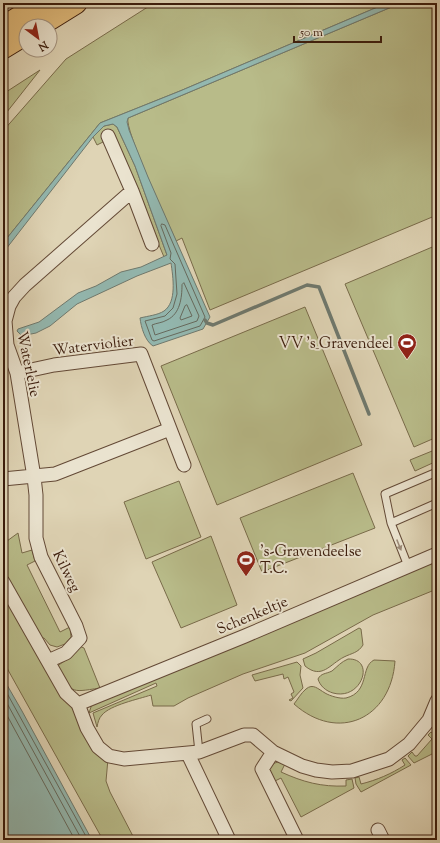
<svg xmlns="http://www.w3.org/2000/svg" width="440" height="843" font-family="'Sorts Mill Goudy',serif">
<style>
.green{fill:#b8bb89;stroke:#796b4a}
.water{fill:#93b8b0;stroke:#6f796e}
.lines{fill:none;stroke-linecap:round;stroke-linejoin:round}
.shore{stroke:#666a5e;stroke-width:1}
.stream{stroke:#6f796e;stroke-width:3.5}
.service-casing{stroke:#634936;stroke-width:9}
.minor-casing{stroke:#634936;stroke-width:15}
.primary-casing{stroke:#3a1b0b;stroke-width:23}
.service{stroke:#eae3cf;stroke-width:7}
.minor{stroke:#eae3cf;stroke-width:13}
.primary{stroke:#e0ba7a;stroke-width:21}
.oneway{fill:#9b8977}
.labels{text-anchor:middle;stroke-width:4;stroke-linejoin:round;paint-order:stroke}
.poi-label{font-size:15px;fill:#3a1b0b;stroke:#eae3cf;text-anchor:end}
.street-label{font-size:15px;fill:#3a1b0b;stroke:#eae3cf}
</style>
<rect width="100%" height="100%" fill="#dfd4b5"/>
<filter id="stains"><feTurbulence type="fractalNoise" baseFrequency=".005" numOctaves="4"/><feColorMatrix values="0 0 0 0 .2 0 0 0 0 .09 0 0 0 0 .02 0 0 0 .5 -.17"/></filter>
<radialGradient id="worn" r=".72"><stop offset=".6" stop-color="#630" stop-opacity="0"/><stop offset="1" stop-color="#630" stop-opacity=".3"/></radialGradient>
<!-- green -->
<path class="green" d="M154,3h233l-207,88 -80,32 -97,120v-112l63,-72z
M401,3h36v212l-227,95 -28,-72 -6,3c-8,-18 -52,-112 -48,-123z
M40,70l-37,47v-23z
M113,124l4,3 18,39 32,89 -3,2 -18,-43 -41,-73 -8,4 -4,-8 11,-11z
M437,245v192l-23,10 -69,-163z
M305,307l57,138 -145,60 -56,-139z
M437,449v12l-22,10 -5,-11z
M353,473l22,55 -113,44 -22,-54z
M179,481l22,56 -55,22 -22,-57z
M18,533l4,20 10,-3 3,11 -8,4 33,67 10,-5 1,10 -6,7 -8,3 -7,-2 -6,-7h-3l-27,-47 -11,-16v-41l4,7z
M211,536l26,69 -56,23 -29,-66z
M437,557v32l-64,26 -68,38 -62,21 -55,24 -14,8h-21l-2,-11c-12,4 -41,10 -49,20 -3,3 -4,7 -5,12l-4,-14 64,-27 -1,-3 -67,30 3,-9z
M3,592l18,27 66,115 21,25 -2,22 4,11 25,48h-32l-100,-179z
M359,628l2,1 2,16c-5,8 -11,8 -19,12 -14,7 -22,23 -39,9l-2,-7 13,-6z
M79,646l5,2 16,40c-32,5 -27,5 -43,-22l14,-9z
M348,659c28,-1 14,42 -15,34 -7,-2 -13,-7 -15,-14 3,-6 8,-5 14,-8 6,-5 9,-9 16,-12z
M374,660l21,1c-4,58 -57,82 -101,43 4,-5 7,-11 12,-15 7,-6 12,0 19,4 5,3 15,6 21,5 24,-6 14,-31 28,-38z
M297,662l4,4 -1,9 3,13 -12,13 -2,-1 4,-2 -2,-4 3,-2 -6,-15 -4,2 -1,-5 -28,7 -3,-6z
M431,732l5,3v17l-22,11 -6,-7 4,-4 3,4h2l15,-17 -4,-4z
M405,758l6,7 -50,27 -5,-8 -1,-6 4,-1 2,7c16,-4 30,-10 44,-19l-3,-5z
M278,762l7,2 -4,8c22,10 40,15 65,14v-6l6,-1 2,9 -53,29 -20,-39 -8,4c-4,-9 -7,-17 5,-20z"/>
<!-- water -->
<path class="water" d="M387,3h14l-273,115 -1,4 2,8 19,47 62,140 -7,12 -50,17c-8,-5 -12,-19 -13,-28 8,-2 18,-3 24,-7 13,-9 9,-34 7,-48l-34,13 -60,28 -27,22 -14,7 -10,2h-5l-4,-4 1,-2 21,-7 39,-29 18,-7 25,-14 20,-5 26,-12 -32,-89 -18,-39 -4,-3 -9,2 -11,11 -87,112 -3,7v-13l97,-120 80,-32z
M3,678l19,33 70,129h-89z"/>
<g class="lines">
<!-- shore -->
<path class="shore" d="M162,224l3,1 40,92 -5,9 -46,15 -2,-1 -7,-19 20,-5 8,-8 4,-14 -2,-30 -5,-5 1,-6 -10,-27z
M184,283l15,33 -2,5 -42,14 -3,-10c4,-2 10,-2 15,-5 13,-6 15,-22 15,-35z
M187,305l5,11 -11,4 -1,-2 5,-12z
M3,686l85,154
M3,696l79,144
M3,708l72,132"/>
<!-- stream -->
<path class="stream" d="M205,320l2,3 6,2 94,-40 12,2 50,127"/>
<!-- service casing -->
<g class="service-casing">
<path id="service" d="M437,472l-52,22 6,29 46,-20
M391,523l17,43
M199,752l-3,-28 11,-5"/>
</g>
<!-- minor casing -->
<g class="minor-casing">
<path id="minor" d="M108,136l24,55 20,53
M17,373l37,-8 87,-11 43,111
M3,479l52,-5 115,-45
M3,582l63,111 12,11 9,24 11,19 11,9 15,3 75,-7 45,-17h9l20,17 29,14 14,4 16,2 20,-1 37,-12 20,-15 20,-24 8,-19
M48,661l18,-8 14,-15 -4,-12 -35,-69 -5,-19v-43l-2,-18 -17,-104 -10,-28 -2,-24 4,-15 5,-9 11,-12 107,-94
M78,704l167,-68 192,-82
M273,752l-11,17 35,71
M188,754l41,86
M378,830l5,10"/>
</g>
<!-- primary casing -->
<g class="primary-casing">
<path id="primary" d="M39,26l37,-23
M3,27l39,-24
M3,48l23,-14"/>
</g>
<!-- service -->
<use href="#service" class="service"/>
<!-- minor -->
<use href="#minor" class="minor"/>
<!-- primary -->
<use href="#primary" class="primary"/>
</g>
<!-- one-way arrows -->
<defs><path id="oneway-solid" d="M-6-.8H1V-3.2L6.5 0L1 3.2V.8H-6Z"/></defs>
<use class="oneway" href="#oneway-solid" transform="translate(399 545) rotate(68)"/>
<!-- icons -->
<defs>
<g id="stadium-pin" transform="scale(1)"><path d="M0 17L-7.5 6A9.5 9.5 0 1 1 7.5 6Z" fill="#8f2418" stroke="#eae3cf"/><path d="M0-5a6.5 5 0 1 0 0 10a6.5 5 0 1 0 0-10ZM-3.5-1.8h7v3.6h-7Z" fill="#fff"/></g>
</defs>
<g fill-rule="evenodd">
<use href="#stadium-pin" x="407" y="343"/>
<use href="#stadium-pin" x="246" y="560"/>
</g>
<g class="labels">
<!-- poi labels -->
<g class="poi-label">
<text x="393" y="348">VV 's_Gravendeel</text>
<text x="260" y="556" text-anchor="start">'s-Gravendeelse<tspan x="260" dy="17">T.C.</tspan></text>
</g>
<!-- street labels -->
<g class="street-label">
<text transform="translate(93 345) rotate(-7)" y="5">Waterviolier</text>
<text transform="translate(29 364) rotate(78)" y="5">Waterlelie</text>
<text transform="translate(67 571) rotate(64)" y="5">Kilweg</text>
<text transform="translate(252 615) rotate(-23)" y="5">Schenkeltje</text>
</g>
</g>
<!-- margin -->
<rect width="440" height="843" fill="none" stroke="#dfd4b5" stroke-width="16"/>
<rect x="4" y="4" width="432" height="835" fill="none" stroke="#3a1b0b" stroke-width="2"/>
<rect x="8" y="8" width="424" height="827" fill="none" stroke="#3a1b0b"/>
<!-- north arrow -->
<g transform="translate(38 38) rotate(148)"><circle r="19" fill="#eae3cf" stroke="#a49381"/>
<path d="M0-3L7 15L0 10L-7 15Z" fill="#8f2418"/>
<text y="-6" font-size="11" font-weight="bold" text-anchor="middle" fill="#3a1b0b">N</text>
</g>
<!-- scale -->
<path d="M294 36v6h87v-6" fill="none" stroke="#3a1b0b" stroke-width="2"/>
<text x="300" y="36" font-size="12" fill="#3a1b0b" stroke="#eae3cf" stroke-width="3" paint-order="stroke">50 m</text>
<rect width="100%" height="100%" filter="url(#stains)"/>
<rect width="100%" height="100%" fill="url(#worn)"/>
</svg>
